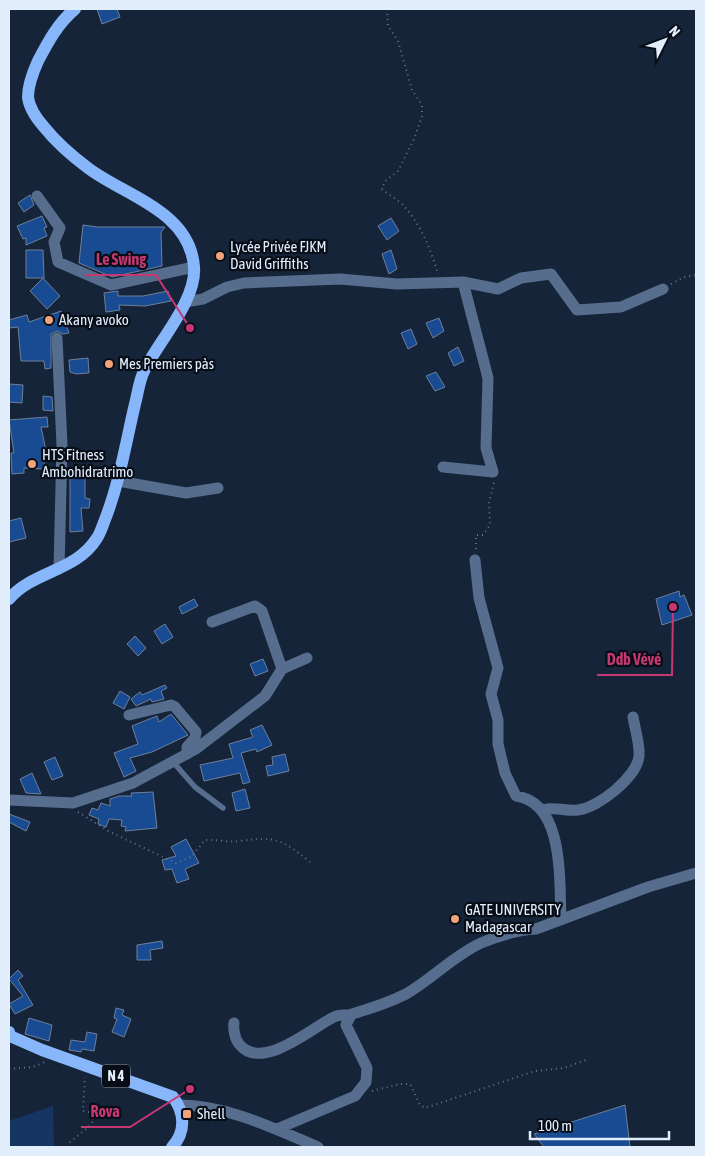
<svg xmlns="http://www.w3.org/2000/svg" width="705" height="1156" font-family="'Asap Condensed',sans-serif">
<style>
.green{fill:#163562}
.building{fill:#194b92;stroke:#6d809a}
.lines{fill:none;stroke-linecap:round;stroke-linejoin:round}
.path{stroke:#657385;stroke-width:2;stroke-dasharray:1 4;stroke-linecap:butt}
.lane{stroke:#576d8d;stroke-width:5.5}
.street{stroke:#576d8d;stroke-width:11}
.primary{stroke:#88b6fa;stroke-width:12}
.poi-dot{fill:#f0a27a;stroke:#070d16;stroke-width:2}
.labels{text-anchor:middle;stroke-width:4.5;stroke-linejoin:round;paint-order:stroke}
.shield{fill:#070d16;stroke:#a1aab8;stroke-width:1}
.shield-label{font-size:14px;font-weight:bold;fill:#e3eefd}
.poi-label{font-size:15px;fill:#e3eefd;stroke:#070d16;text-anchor:start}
.leader{fill:none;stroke:#c73873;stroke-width:2}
.callout-dot{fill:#c73873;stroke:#070d16;stroke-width:2}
.callout-label{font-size:16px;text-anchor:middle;font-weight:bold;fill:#c73873;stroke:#070d16;stroke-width:4.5;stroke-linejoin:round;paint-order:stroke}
</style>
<rect width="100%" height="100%" fill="#152439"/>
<!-- green -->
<path class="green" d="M53,1106l1,41h-45v-26z"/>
<!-- building -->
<path class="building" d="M97,9h20l3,8 -18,7z
M30,195l4,10 -10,7 -6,-9z
M42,216l5,11 -3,1 3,8 -21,9v-7l-3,1 -6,-13z
M391,218l8,13 -12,9 -9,-14z
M83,225l15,2h67l-4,5 1,34 -50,11 -33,-14z
M26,250h17l1,28h-18z
M391,250l6,19 -8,5 -7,-20z
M43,278l17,18 -13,13 -17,-18z
M118,291v5h25l25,-5 3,10 -26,5 -26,-1 1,5 -14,2 -2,-19z
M61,311l8,22 -6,1 -6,-3 -6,3v34l-6,1 -1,-8h-23l-3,-34 -9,1v-8l18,-5 2,7z
M439,318l5,13 -11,7 -7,-15z
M411,329l6,15 -9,5 -7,-16z
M458,347l6,14 -10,5 -6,-13z
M88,358l1,15 -13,1 -6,-2 -1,-12z
M436,372l9,15 -10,4 -9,-15z
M9,384l14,1 -1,18 -13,-1z
M43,396l9,1 1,14 -10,-1z
M47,417l1,10h-7l4,19 -1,23 -20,-1v5l-12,1 -1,-21h3l-5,-33z
M70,477h15v21l5,1 -1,9h-8l2,23 -13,1z
M21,518l5,20 -17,4v-21z
M679,591l1,6 4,-2 8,20 -30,10 -6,-26z
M194,599l4,7 -16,8 -3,-7z
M165,624l8,13 -11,7 -8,-13z
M135,636l11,12 -8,8 -11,-12z
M263,659l5,12 -13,5 -5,-12z
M165,685l2,3 -6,3 3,8 -12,3 -1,-3 -15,7 -5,-7 9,-7 2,3z
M120,691l10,6 -6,12 -11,-6z
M171,714l17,21 -36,17 -22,6 6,13 -12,6 -10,-24 24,-9 -6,-18 25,-10 2,6z
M262,725l10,20 -15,7 -1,-3 -15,4 9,29 -7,2 -3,-11 -36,8 -4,-16 33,-7 -4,-14 24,-7 -3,-7z
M285,754l4,17 -21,5 -2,-10 7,-1 -1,-8z
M55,757l8,19 -11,4 -8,-18z
M32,773l9,21 -15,-1 -6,-14z
M245,789l5,19 -14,3 -4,-18z
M153,792l4,36 -32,3 1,-4 -5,-1 1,-6 -13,-1 -3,8 -8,-3 1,-5 -10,-4 3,-7 6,2 3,-7 9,3v-7l9,-3h13l-1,-3z
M9,814l21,8 -4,9 -17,-9z
M186,839l13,24 -14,6 4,10 -12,4 -5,-14 -7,1 -3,-10 14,-4 -5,-9z
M162,941l1,7 -13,2 1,10h-14v-15z
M18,970l5,6 -5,4 15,25 -18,9 -6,-10 14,-8 -14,-17z
M116,1008l8,2 -2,5 9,4 -7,18 -12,-5 5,-13 -3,-1z
M29,1018l23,7 -3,16 -24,-7z
M87,1032l10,2 -3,17 -12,-2 -1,3 -12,-2 2,-10 14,2z
M625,1105l5,42h-86l-10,-13z"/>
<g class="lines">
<!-- path -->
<path class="path" d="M387,9l1,17 10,15 14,49 10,15v11l-8,23 -16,32 -13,10 -3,8c7,6 16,11 22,17 17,19 27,44 34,68
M671,284l13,-7 12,-2
M476,549v-14h7l7,-10 -1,-22 5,-21
M78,812l32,20 66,31 15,-6 14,-17c11,-1 23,3 35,1 37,-5 41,-2 70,21
M9,1069l24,-2 12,-5
M372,1091l28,-7h10l10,21 5,3 110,-37 29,-3 25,-9
M69,1147v-4l23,-19 2,-11 -11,-2 2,-34"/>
<!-- lane -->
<path class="lane" d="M173,762l22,25 28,21"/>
<!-- street -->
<path class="street" d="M37,196l23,32 -6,14 4,20 53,23 83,-18
M185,302l18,-3 24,-12 17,-4 96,-4 57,5 66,-2 35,7 23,-11 30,-4 26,36 44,-3 42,-18
M57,338l5,107 -3,124
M443,467l50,5 -7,-24 2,-70 -25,-96
M118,481l68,12 32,-5
M475,560l4,38 19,70 -7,26 7,26v24l7,29 11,23c49,7 43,85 45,123
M212,622l43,-16 7,5 20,58
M129,715l42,-10 4,2 21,25 -1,6 -8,9v7
M9,800l64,3 60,-20 63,-34 69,-53 17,-27 25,-11
M543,810c13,-4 23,2 35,0 20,-2 59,-33 61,-54 1,-12 -4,-27 -6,-39
M234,1023c-1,6 1,16 5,21 23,29 75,-18 95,-27 5,-3 13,-1 18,-3 17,-5 38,-12 54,-20 26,-15 47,-38 75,-51 17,-7 37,-13 55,-14l112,-42 48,-14
M180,1105c47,0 95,24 138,42
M277,1129l78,-33 11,-14 1,-14 -21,-43 5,-10"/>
<!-- primary -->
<path class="primary" d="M9,599c25,-29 67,-27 88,-61 4,-6 6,-14 9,-21 14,-37 20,-75 29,-113 3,-11 4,-23 9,-33 14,-29 53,-71 50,-104 -4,-56 -69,-71 -106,-99 -16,-12 -32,-26 -44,-41 -7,-8 -15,-19 -16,-30 0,-12 5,-25 10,-36 10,-19 20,-38 37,-52
M9,1032l1,4 32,14 131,47c12,16 13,35 -1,50"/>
</g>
<!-- markers -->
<g class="poi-dot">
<circle cx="220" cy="256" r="5"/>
<circle cx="49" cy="320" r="5"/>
<circle cx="109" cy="364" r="5"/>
<circle cx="32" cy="464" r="5"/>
<circle cx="455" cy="919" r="5"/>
<rect x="182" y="1109" width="10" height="10" rx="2.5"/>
</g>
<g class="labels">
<!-- shield labels -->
<rect class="shield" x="102" y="1064.5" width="28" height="23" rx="4"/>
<g class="shield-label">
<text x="116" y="1081">N 4</text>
</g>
<!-- poi labels -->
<g class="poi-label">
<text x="230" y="252">Lycée Privée FJKM<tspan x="230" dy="17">David Griffiths</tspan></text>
<text x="59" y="325">Akany avoko</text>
<text x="119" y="369">Mes Premiers pàs</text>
<text x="42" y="460">HTS Fitness<tspan x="42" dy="17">Ambohidratrimo</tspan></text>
<text x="465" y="915">GATE UNIVERSITY<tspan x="465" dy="17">Madagascar</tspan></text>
<text x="197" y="1119">Shell</text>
</g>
</g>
<!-- callouts -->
<path class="leader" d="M190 328L156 275H86M673 607L672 675H597M190 1089L130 1127H81"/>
<g class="callout-dot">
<circle cx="190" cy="328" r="5"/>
<circle cx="673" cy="607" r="5"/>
<circle cx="190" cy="1089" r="5"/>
</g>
<g class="callout-label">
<text x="121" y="265">Le Swing</text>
<text x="634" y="665">Ddb Vévé</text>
<text x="105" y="1117">Rova</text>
</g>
<!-- border -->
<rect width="705" height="1156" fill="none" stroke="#e3eefd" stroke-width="20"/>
<!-- north arrow -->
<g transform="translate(665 40) rotate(48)" stroke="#070d16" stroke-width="4" paint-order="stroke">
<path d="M0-4L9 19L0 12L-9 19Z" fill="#e3eefd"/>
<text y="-8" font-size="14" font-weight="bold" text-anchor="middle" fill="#e3eefd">N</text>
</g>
<!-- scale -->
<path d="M530 1131v8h139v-8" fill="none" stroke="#e3eefd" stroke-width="2.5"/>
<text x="538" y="1131" font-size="15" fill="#e3eefd" stroke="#070d16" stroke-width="4" paint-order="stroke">100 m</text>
</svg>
